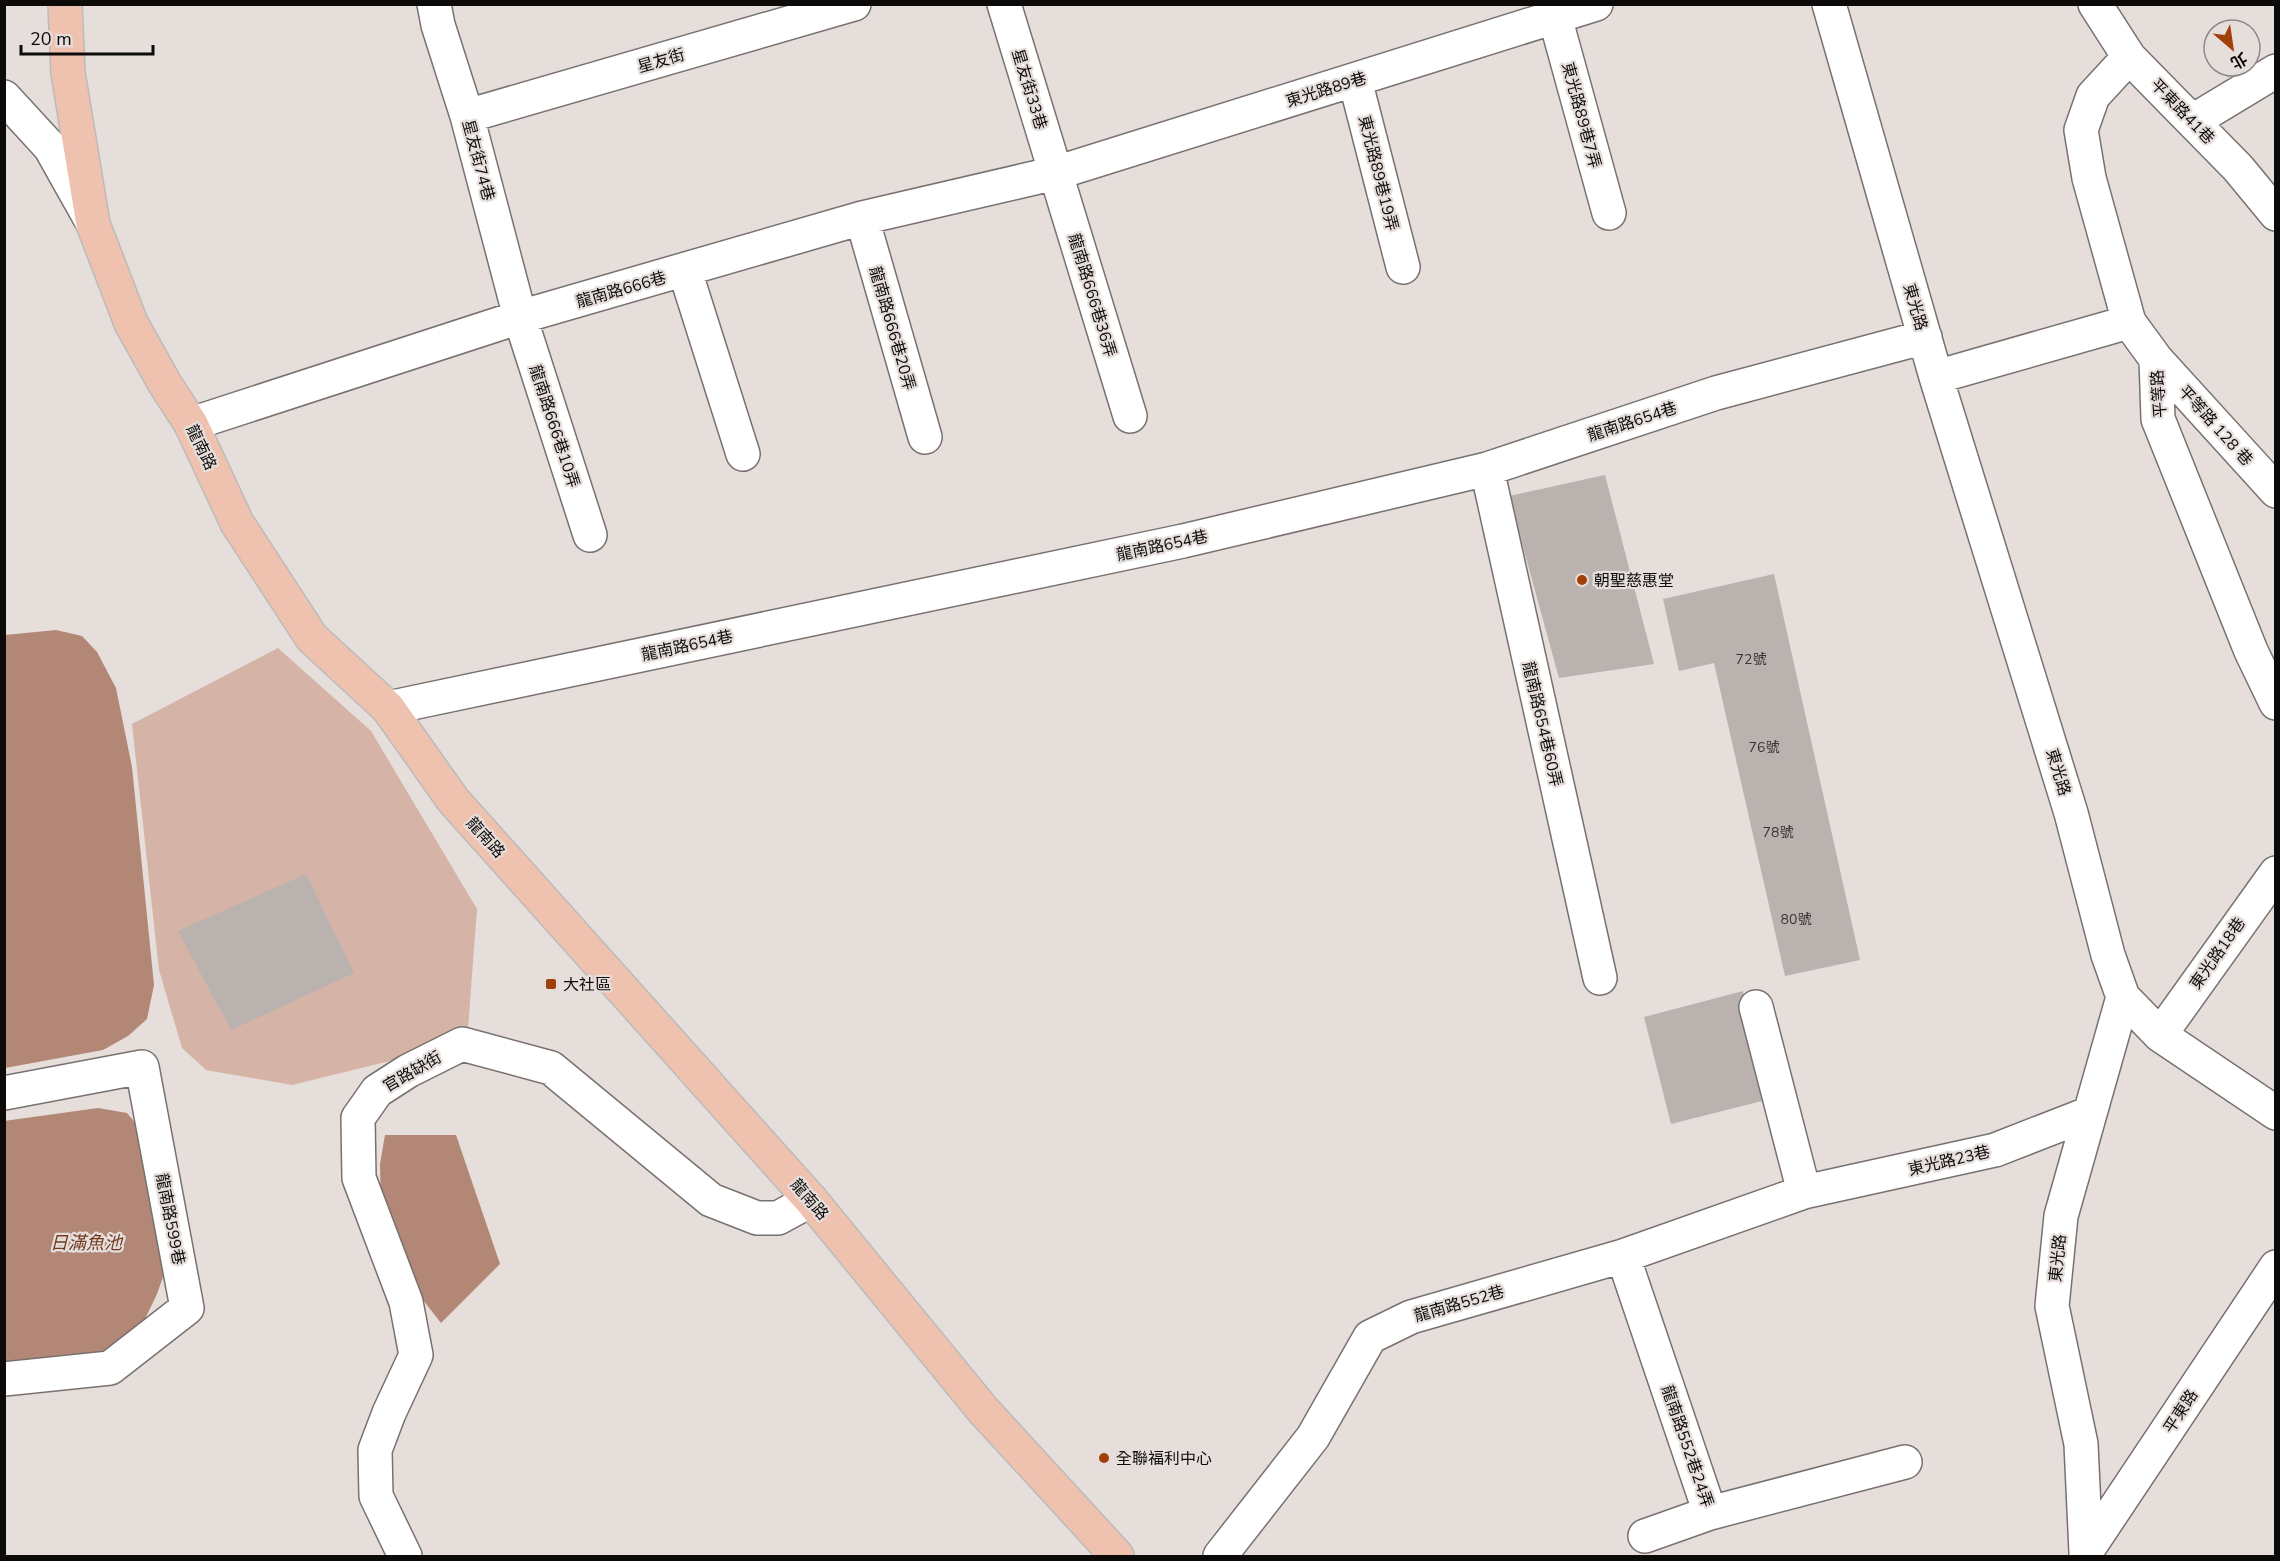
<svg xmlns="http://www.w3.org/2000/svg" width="2280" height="1561" font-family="'Nunito Sans','Noto Sans TC',sans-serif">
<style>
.green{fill:#d5b3a6}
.water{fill:#b28776}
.building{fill:#b9b2af}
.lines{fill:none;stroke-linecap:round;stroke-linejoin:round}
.minor-casing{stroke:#78716f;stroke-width:36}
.major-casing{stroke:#bbbbba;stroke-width:36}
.minor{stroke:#fff;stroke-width:33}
.major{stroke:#efc2b0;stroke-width:33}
.poi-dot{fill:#a23e08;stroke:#e5dedb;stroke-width:2}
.labels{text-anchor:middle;stroke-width:4.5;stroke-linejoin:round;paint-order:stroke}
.number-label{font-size:14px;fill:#383533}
.street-label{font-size:16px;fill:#0d0b0a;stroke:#e5dedb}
.poi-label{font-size:16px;fill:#0d0b0a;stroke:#e5dedb;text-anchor:start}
.water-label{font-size:18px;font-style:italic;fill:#733a22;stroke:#e5dedb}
</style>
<rect width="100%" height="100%" fill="#e5dedb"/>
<!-- green -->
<path class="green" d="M278,648l93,83 106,178 -10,133 -175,43 -86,-15 -24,-22 -23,-78 -27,-246z"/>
<!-- water -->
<path class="water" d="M56,630l26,6 15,16 19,36 16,79 22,218 -7,34 -19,17 -25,14 -98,18v-433z
M98,1108l29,5 21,25 22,119 -13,37 -12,25 -32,31 -108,23 -1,-252z
M385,1135h71l44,129 -59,59 -28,-36 -32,-76 -1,-47z"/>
<!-- building -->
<path class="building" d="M1605,475l49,189 -95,14 -50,-182z
M1774,574l86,386 -75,16 -71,-313 -35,8 -16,-72z
M306,874l48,99 -123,57 -53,-99z
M1743,991l27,108 -99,25 -27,-107z"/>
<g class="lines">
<!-- minor casing -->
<g class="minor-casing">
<path id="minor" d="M434,4l4,21 29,91 53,201 70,218
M1004,4l126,412
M1829,4l107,373 135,436 37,142 15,42 -62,219 -9,90 29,138 5,108
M2095,4l34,53 109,111 38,46
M1555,17l54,196
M2129,57l-36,39 -12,34 8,48 40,144 27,37 2,60 93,232 25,52
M1355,80l48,187
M4,97l46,50 41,73
M467,116l387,-112
M2193,121l83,-50
M862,218l63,219
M685,271l58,183
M2156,359l120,132
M1936,377l193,-55
M191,424l329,-107 342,-99 194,-45 540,-169
M1487,469l113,509
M388,708l795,-167 304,-72 229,-76 209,-56
M2123,997l37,38 116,78
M1756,1007l48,185
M2160,1035l116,-162
M4,1093l138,-26 45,241 -77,60 -106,11
M1623,1256l87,257 195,-51
M1645,1536l65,-23
M405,1556l-29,-60 -1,-46 14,-37 27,-58 -10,-53 -47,-124 -1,-60 19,-27 31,-20 54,-27 89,24 160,132 46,18h21l33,-18
M1220,1556l93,-119 57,-100 41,-20 212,-61 181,-64 191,-42 95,-37
M2086,1556v-4l190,-285"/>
</g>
<!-- major casing -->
<g class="major-casing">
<path id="major" d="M65,4l3,69 25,151 38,99 34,61 26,40 46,99 75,115 76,70 65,92 358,400 172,210 134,146"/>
</g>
<!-- minor -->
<use href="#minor" class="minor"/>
<!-- major -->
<use href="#major" class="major"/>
</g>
<!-- markers -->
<g class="poi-dot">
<circle cx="1582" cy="580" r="6"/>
<rect x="545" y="978" width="12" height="12" rx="3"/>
<circle cx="1104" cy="1458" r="6"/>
</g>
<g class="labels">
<!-- number labels -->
<g class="number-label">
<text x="1751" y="664">72號</text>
<text x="1764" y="752">76號</text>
<text x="1778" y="837">78號</text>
<text x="1796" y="924">80號</text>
</g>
<!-- street labels -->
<g class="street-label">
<text transform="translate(661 60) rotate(-16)" y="6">星友街</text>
<text transform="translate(1030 89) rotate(73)" y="6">星友街33巷</text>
<text transform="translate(1326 89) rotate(-17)" y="6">東光路89巷</text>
<text transform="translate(2183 111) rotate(46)" y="6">平東路41巷</text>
<text transform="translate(1582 115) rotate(75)" y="6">東光路89巷7弄</text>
<text transform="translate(479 160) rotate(75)" y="6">星友街74巷</text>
<text transform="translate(1379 173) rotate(76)" y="6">東光路89巷19弄</text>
<text transform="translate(621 289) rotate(-16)" y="6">龍南路666巷</text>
<text transform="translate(1093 295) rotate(73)" y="6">龍南路666巷36弄</text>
<text transform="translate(1916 307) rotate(74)" y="6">東光路</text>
<text transform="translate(893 328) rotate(74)" y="6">龍南路666巷20弄</text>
<text transform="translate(2158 394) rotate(-94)" y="6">平等路</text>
<text transform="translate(1632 421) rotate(-18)" y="6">龍南路654巷</text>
<text transform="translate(2216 425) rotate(48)" y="6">平等路 128 巷</text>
<text transform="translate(555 426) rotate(72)" y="6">龍南路666巷10弄</text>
<text transform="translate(202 447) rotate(64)" y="6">龍南路</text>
<text transform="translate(1162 545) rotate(-12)" y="6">龍南路654巷</text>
<text transform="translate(687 645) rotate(-12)" y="6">龍南路654巷</text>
<text transform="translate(1543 724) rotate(77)" y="6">龍南路654巷60弄</text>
<text transform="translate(2059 772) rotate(73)" y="6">東光路</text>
<text transform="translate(486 837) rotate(48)" y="6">龍南路</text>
<text transform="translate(2217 953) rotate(-55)" y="6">東光路18巷</text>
<text transform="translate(412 1071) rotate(-30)" y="6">官路缺街</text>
<text transform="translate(1949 1160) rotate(-13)" y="6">東光路23巷</text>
<text transform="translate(810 1199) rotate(49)" y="6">龍南路</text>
<text transform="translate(171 1219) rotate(79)" y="6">龍南路599巷</text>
<text transform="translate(2057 1258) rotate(-84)" y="6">東光路</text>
<text transform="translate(1459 1303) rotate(-16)" y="6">龍南路552巷</text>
<text transform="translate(2180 1411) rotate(-57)" y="6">平東路</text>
<text transform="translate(1688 1446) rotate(71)" y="6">龍南路552巷24弄</text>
</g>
<!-- poi labels -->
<g class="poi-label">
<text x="1594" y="586">朝聖慈惠堂</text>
<text x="563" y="990">大社區</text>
<text x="1116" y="1464">全聯福利中心</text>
</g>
<!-- water labels -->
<g class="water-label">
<text x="86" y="1249">日滿魚池</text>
</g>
</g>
<!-- border -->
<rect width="2280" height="1561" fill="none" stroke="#0d0b0a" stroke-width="12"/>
<!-- north arrow -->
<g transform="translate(2232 48) rotate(151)"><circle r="28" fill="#e5dedb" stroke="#8f8a87" stroke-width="1.5"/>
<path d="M0-4.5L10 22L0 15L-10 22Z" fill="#a23e08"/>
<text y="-9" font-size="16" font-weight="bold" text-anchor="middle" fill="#0d0b0a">北</text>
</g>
<!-- scale -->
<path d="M21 45v9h132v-9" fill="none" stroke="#0d0b0a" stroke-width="3"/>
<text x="30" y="45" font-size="18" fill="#0d0b0a" stroke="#e5dedb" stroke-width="4.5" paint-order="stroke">20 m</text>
</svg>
